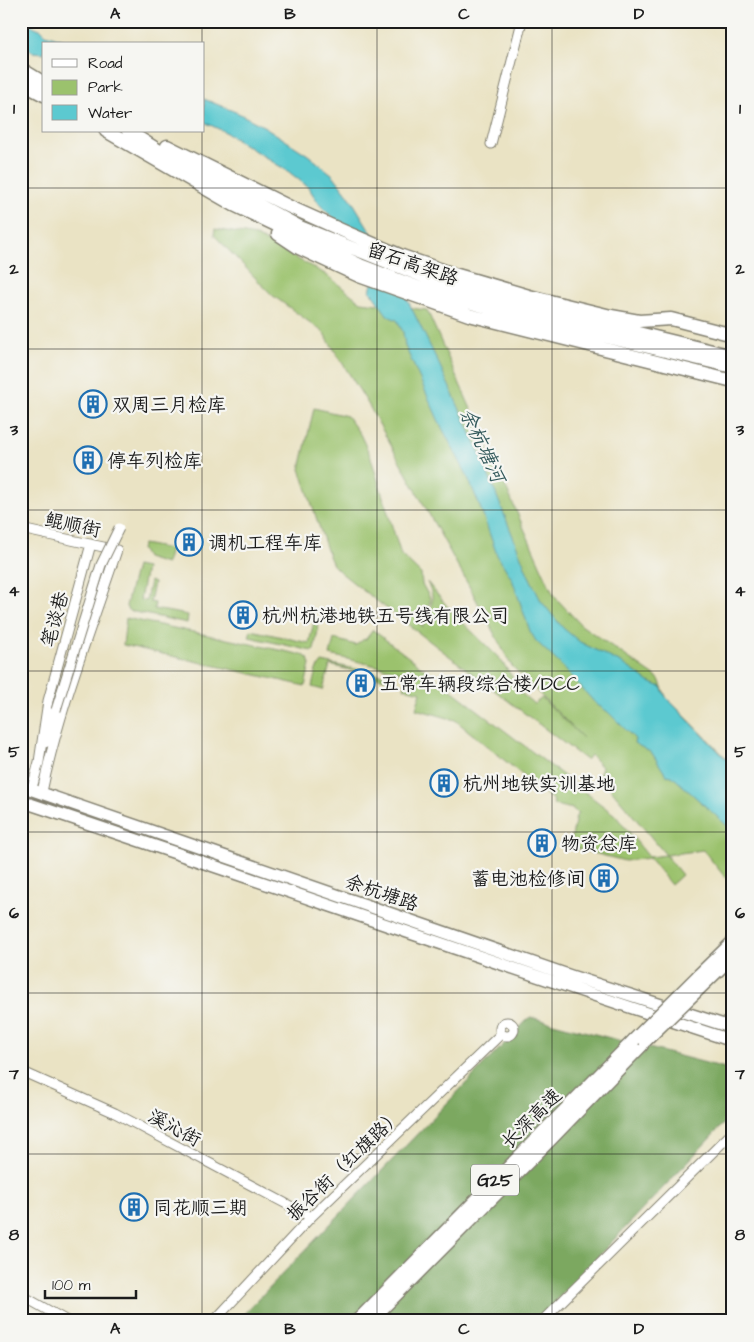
<svg xmlns="http://www.w3.org/2000/svg" width="754" height="1342" font-family="'Architects Daughter','LXGW WenKai TC',sans-serif">
<style>
.green{fill:#9bc26d;stroke:#5c6f44}
.forest{fill:#7ca860;stroke:#4c623e}
.water{fill:#5cc9d0;stroke:#3c7276}
.lines{fill:none;stroke-linecap:round;stroke-linejoin:round}
.minor-casing{stroke:#838070;stroke-width:11}
.major-casing{stroke:#838070;stroke-width:14}
.highway-casing{stroke:#838070;stroke-width:15}
.minor{stroke:#fff;stroke-width:9}
.major{stroke:#fff;stroke-width:11}
.highway{stroke:#fff;stroke-width:12}
.minor-bridge-casing{stroke:#838070;stroke-width:11;stroke-linecap:butt}
.highway-bridge-casing{stroke:#838070;stroke-width:15;stroke-linecap:butt}
.minor-bridge{stroke:#fff;stroke-width:9}
.highway-bridge{stroke:#fff;stroke-width:12}
.grid{fill:none;stroke:#1c1c1c;stroke-width:1;stroke-opacity:0.55}
.labels{text-anchor:middle;stroke-width:4.5;stroke-linejoin:round;paint-order:stroke}
.shield{fill:#f6f6f2;stroke:#5d5d5c;stroke-width:1}
.shield-label{font-size:18px;font-weight:bold;fill:#1c1c1c}
.street-label{font-size:19px;fill:#1c1c1c;stroke:#f6f6f2}
.poi-label{font-size:19px;fill:#1c1c1c;stroke:#f6f6f2;text-anchor:start}
.water-label{font-size:20px;font-style:italic;fill:#32595b;stroke:#f6f6f2}
.neatline{fill:none;stroke:#1c1c1c;stroke-width:2}
.grid-label{font-size:16px;text-anchor:middle;font-weight:bold;fill:#1c1c1c}
</style>
<rect width="100%" height="100%" fill="#f6f6f2"/>
<filter id="ink" filterUnits="userSpaceOnUse"><feTurbulence type="fractalNoise" baseFrequency=".02" numOctaves="2"/><feDisplacementMap in="SourceGraphic" scale="10" xChannelSelector="R" yChannelSelector="G"/><feConvolveMatrix kernelMatrix="1 2 1 2 8 2 1 2 1" color-interpolation-filters="sRGB"/></filter>
<filter id="wash" filterUnits="userSpaceOnUse"><feTurbulence type="fractalNoise" baseFrequency=".0096" numOctaves="4" result="noise"/><feDisplacementMap in="SourceGraphic" scale="20" xChannelSelector="R" yChannelSelector="G"/><feGaussianBlur stdDeviation="1.12" result="paint"/><feColorMatrix in="noise" values="0 0 0 0 0 0 0 0 0 0 0 0 0 0 0 0 0 1.4 0 .05"/><feComposite in="paint" operator="in"/></filter>
<g filter="url(#wash)">
<rect width="100%" height="100%" fill="#eae3c4"/>
<!-- green -->
<path class="green" d="M215,229l41,7 69,38 36,28 66,8 127,286 27,29 78,54 7,18 67,68v122l-30,-37 -37,5 16,20 -11,10 -22,-27 -24,3 -55,-14 6,-31 2,-2 -5,-5 -19,-4 -1,-5 -98,-80 -39,-11 5,-17 -17,-4 2,-7 -2,-7 -6,-3 -68,-16 4,-16 22,6 8,-6 1,1 8,-10 242,185 34,42 17,-2 -67,-80 3,-8 -11,-12 -5,5 -221,-168 -25,-20 -7,-7 -4,-9 -29,-87 14,-61 33,8 13,18 10,21 31,100 20,19 1,10 8,14v5l-9,14 -2,7 4,3c4,-23 16,-20 4,-45l25,30 48,47 13,19 1,9 20,17 8,-6 41,40 -72,-73 -41,-77 -102,-184 -45,-72 -51,-37 -58,-60z
M143,544l27,5 -4,15 -20,-6 -5,-9z
M136,566l10,2 -6,32 6,1 4,-20 4,2 -4,19 5,1 -1,6 34,6 -1,8 -57,-12 -3,-2 -1,-3z
M315,617l3,13 -4,20 -2,1 -63,-14 2,-7 58,13z
M126,618l177,37 5,3 2,7 -5,21 -182,-41z
M322,662l72,15 3,3v2l-67,-17 -7,25 -11,-3 4,-17z"/>
<!-- forest -->
<path class="forest" d="M530,1017l203,53v44l-196,207h-300z"/>
<!-- water -->
<path class="water" d="M21,21l21,9 4,4 29,10h-31v9l-12,-1 -11,-12z
M204,99l34,14 27,14 43,28 25,20 16,21 39,64 51,104 39,85 50,125 13,27 22,27 17,14 45,23 24,17 12,5 5,10 67,69v65l-61,-55 -6,-1 -14,-22 -18,-10 1,-4 -27,-27 -12,-8 -36,-40 -24,-23 -6,-10 -18,-52 -15,-24 -18,-51 -13,-31 -25,-47 -36,-80 -2,-14 -6,-12 -9,-4 -18,-25 3,-11 -2,-17 -7,-13 -44,-45 -12,-18 -19,-15 -66,-41 -19,-9z"/>
</g>
<g filter="url(#ink)">
<g class="lines">
<!-- minor casing -->
<g class="minor-casing">
<path id="minor" d="M491,144l31,-123
M21,529l96,21c-26,79 -58,159 -75,242
M45,743l11,-33 -2,16
M32,788l7,-26 9,-61 43,-157
M500 1029a7 7 0 1 1 14 0a7 7 0 1 1-14 0Z
M21,1071l94,42 196,104
M21,1295l46,26
M214,1321l97,-104 190,-183
M542,1321l191,-189"/>
</g>
<!-- major casing -->
<g class="major-casing">
<path id="major" d="M21,786l550,190 162,52
M21,801c238,79 474,163 712,240"/>
</g>
<!-- highway casing -->
<g class="highway-casing">
<path id="highway" d="M21,69l23,14
M21,83l23,12
M106,131l128,74 126,60 60,23 55,16 68,18 190,45
M128,131l38,24 134,72 122,49 52,16 57,15 202,49
M167,146l123,61 58,26 54,23 52,18 75,22 82,20 28,5 32,-2 62,16
M278,234l21,14 60,28 110,39 264,66
M698,976l35,-34
M707,981l26,-25
M357,1321l277,-281
M370,1321l182,-183 90,-93"/>
</g>
<!-- minor -->
<use href="#minor" class="minor"/>
<!-- major -->
<use href="#major" class="major"/>
<!-- highway -->
<use href="#highway" class="highway"/>
<!-- minor-bridge casing -->
<g class="minor-bridge-casing">
<path id="minor-bridge" d="M56,710l45,-145 18,-37"/>
</g>
<!-- highway-bridge casing -->
<g class="highway-bridge-casing">
<path id="highway-bridge" d="M634,1040l64,-64
M645,1041l62,-60"/>
</g>
<!-- minor-bridge -->
<use href="#minor-bridge" class="minor-bridge"/>
<!-- highway-bridge -->
<use href="#highway-bridge" class="highway-bridge"/>
</g>
</g>
<!-- grid -->
<path class="grid" d="M202,21v23M377,21v1300M552,21v1300M202,131v1190M21,188h712M21,349h712M21,510h712M21,671h712M21,832h712M21,993h712M21,1154h712"/>
<!-- icons -->
<defs>
<g id="building-ring" transform="scale(1.4375)"><circle r="9.5" fill="#f6f6f2" stroke="#1f6fb2" stroke-width="1.5"/><path d="M-4-6H4V6H1V3H-1V6H-4ZM-2.5-4.3h1.7v1.8h-1.7ZM.8-4.3h1.7v1.8H.8ZM-2.5-1h1.7V.8h-1.7ZM.8-1h1.7V.8H.8Z" fill="#1f6fb2"/></g>
</defs>
<g fill-rule="evenodd">
<use href="#building-ring" x="93" y="404"/>
<use href="#building-ring" x="88" y="460"/>
<use href="#building-ring" x="189" y="542"/>
<use href="#building-ring" x="243" y="615"/>
<use href="#building-ring" x="361" y="683"/>
<use href="#building-ring" x="444" y="783"/>
<use href="#building-ring" x="542" y="843"/>
<use href="#building-ring" x="604" y="878"/>
<use href="#building-ring" x="134" y="1207"/>
</g>
<g class="labels">
<!-- shield labels -->
<rect class="shield" x="471" y="1164.5" width="48" height="31" rx="4"/>
<g class="shield-label">
<text x="495" y="1186">G25</text>
</g>
<!-- street labels -->
<g class="street-label">
<text transform="translate(413 263) rotate(19)" y="7">留石高架路</text>
<text transform="translate(73 524) rotate(12)" y="7">鲲顺街</text>
<text transform="translate(54 619) rotate(-75)" y="7">笔谈巷</text>
<text transform="translate(382 892) rotate(19)" y="7">余杭塘路</text>
<text transform="translate(531 1118) rotate(-45)" y="7">长深高速</text>
<text transform="translate(175 1127) rotate(28)" y="7">溪沁街</text>
<text transform="translate(344 1164) rotate(-44)" y="7">振谷街（红旗路）</text>
</g>
<!-- poi labels -->
<g class="poi-label">
<text x="112" y="411">双周三月检库</text>
<text x="107" y="467">停车列检库</text>
<text x="208" y="549">调机工程车库</text>
<text x="262" y="622">杭州杭港地铁五号线有限公司</text>
<text x="380" y="690">五常车辆段综合楼/DCC</text>
<text x="463" y="790">杭州地铁实训基地</text>
<text x="561" y="850">物资总库</text>
<text x="585" y="885" text-anchor="end">蓄电池检修间</text>
<text x="153" y="1214">同花顺三期</text>
</g>
<!-- water labels -->
<g class="water-label">
<text transform="translate(483 445) rotate(65)" y="7">余杭塘河</text>
</g>
</g>
<!-- margin -->
<rect width="754" height="1342" fill="none" stroke="#f6f6f2" stroke-width="55"/>
<!-- legend -->
<rect x="42" y="42" width="162" height="90" fill="#f6f6f2" stroke="#9f9f9c"/>
<rect x="52" y="59" width="25" height="8" fill="#ffffff" stroke="#9f9f9c"/>
<text x="88" y="68" font-size="15" fill="#1c1c1c">Road</text>
<rect x="52" y="80" width="25" height="15" fill="#9bc26d" stroke="#9f9f9c"/>
<text x="88" y="92" font-size="15" fill="#1c1c1c">Park</text>
<rect x="52" y="105" width="25" height="15" fill="#5cc9d0" stroke="#9f9f9c"/>
<text x="88" y="118" font-size="15" fill="#1c1c1c">Water</text>
<!-- scale -->
<path d="M45 1290v8h91v-8" fill="none" stroke="#1c1c1c" stroke-width="2.5"/>
<text x="52" y="1290" font-size="15" fill="#1c1c1c" stroke="#f6f6f2" stroke-width="4" paint-order="stroke">100 m</text>
<rect x="28" y="28" width="698" height="1286" class="neatline"/>
<g class="grid-label">
<text x="115" y="19">A</text>
<text x="290" y="19">B</text>
<text x="464" y="19">C</text>
<text x="639" y="19">D</text>
<text x="14" y="114">1</text>
<text x="740" y="114">1</text>
<text x="14" y="274">2</text>
<text x="740" y="274">2</text>
<text x="14" y="435">3</text>
<text x="740" y="435">3</text>
<text x="14" y="596">4</text>
<text x="740" y="596">4</text>
<text x="14" y="757">5</text>
<text x="740" y="757">5</text>
<text x="14" y="918">6</text>
<text x="740" y="918">6</text>
<text x="14" y="1079">7</text>
<text x="740" y="1079">7</text>
<text x="14" y="1240">8</text>
<text x="740" y="1240">8</text>
<text x="115" y="1334">A</text>
<text x="290" y="1334">B</text>
<text x="464" y="1334">C</text>
<text x="639" y="1334">D</text>
</g>
</svg>
